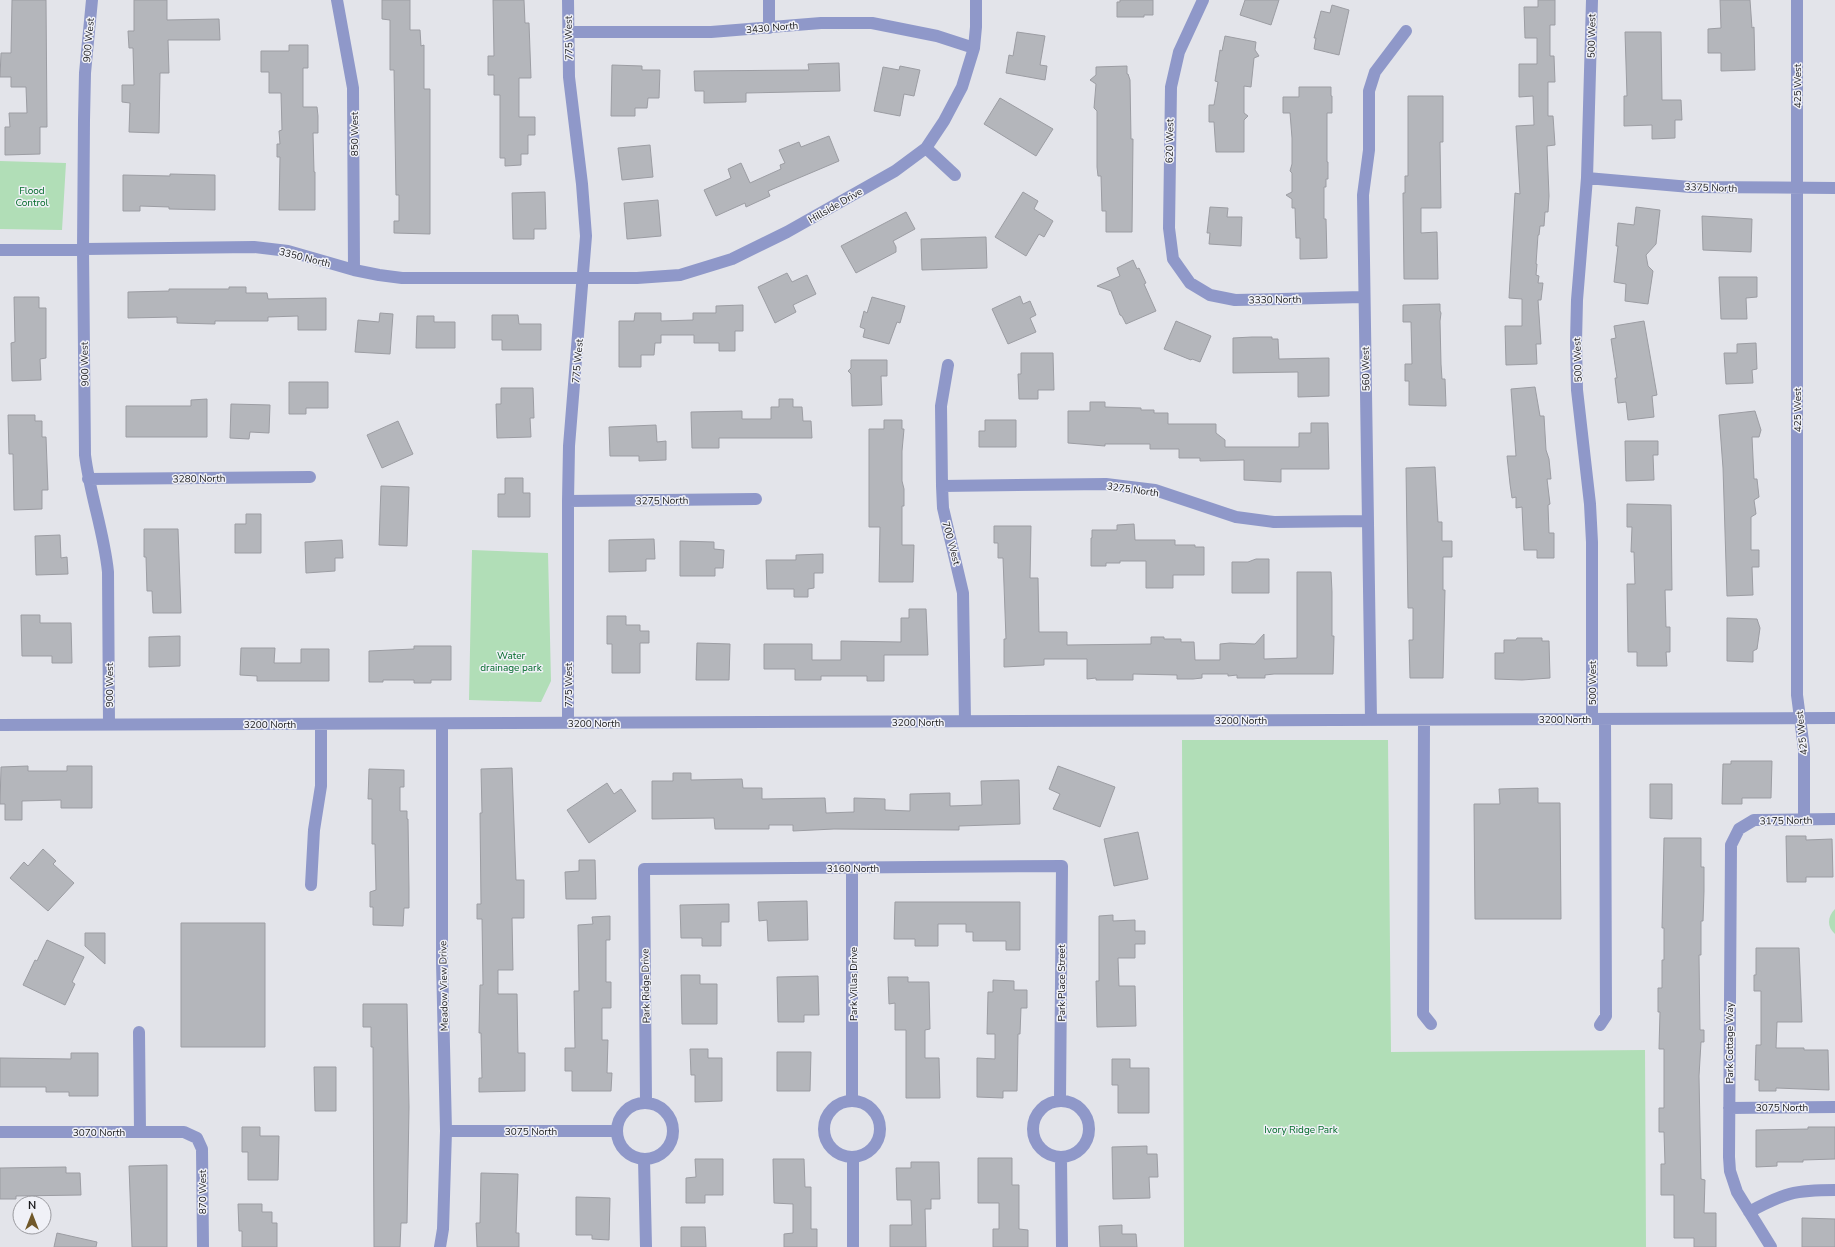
<svg xmlns="http://www.w3.org/2000/svg" width="1835" height="1247" font-family="'Nunito Sans',sans-serif">
<style>
.green{fill:#b1deb7}
.building{fill:#b4b6bb;stroke:#9c9da3}
.lines{fill:none;stroke-linecap:round;stroke-linejoin:round}
.minor{stroke:#8f98c9;stroke-width:12}
.labels{text-anchor:middle;stroke-width:3;stroke-linejoin:round;paint-order:stroke}
.street-label{font-size:10px;fill:#1b1b1d;stroke:#f0f1f7}
.park-label{font-size:10px;fill:#006a29;stroke:#f0f1f7}
</style>
<rect width="100%" height="100%" fill="#e3e4ea"/>
<!-- green -->
<path class="green" d="M0,161l66,2 -4,67 -62,-1z
M472,550l76,3 3,128 -10,21 -72,-2z
M1182,740h206l3,312 254,-2 1,197h-462z
M1835,909v25c-8,-7 -8,-17 0,-25z"/>
<!-- building -->
<path class="building" d="M12,0h34l1,127h-7v27l-35,1v-28h5l-1,-14h18l-1,-26h-15v-10h-11l1,-24h10z
M134,0h33v20l52,-1 1,21h-52l1,33h-9l-1,60 -30,-1 1,-29 -8,-1v-17h12l-1,-37h-4l-1,-17h6z
M382,0h28v30h10l1,16 3,-1v44h6v145l-36,-1v-12h5v-26h-3l-2,-125h-4v-50l-8,-1z
M493,0h31l1,23h4l2,55h-12v39h16v18h-7v19h-7v11l-16,1v-8h-5v-63h-6v-20h-6v-19h6z
M1120,0h33v15h-9v2h-27v-15h3z
M1245,0h34l-8,25 -31,-10z
M1538,0h17v25h-5v31h4l1,26h-7v34h5l2,29 -8,1 2,50 -1,16h-3l-1,14h-4l-1,9h-1l-2,29h1l-1,11 3,1 -1,7h5l-2,17h-3l3,44h-5l1,20 -31,1 -1,-39h17v-27l-13,-1 6,-105 5,1 -4,-68 18,-1 -1,-29 -14,1v-33h18v-26h-12l-1,-31h14z
M1720,0h30l2,28 2,-1 1,43 -34,1v-18h-13v-24l13,-1z
M1332,5l17,5 -10,45 -25,-6 2,-11h-2l7,-27 9,2z
M1017,32l28,4 -5,29 7,1 -2,14 -39,-7 3,-18 4,1z
M1625,32h36l1,68h19l1,20h-7v18l-23,1v-14l-28,1v-30h3z
M1225,36l31,6 -1,8 4,6 -5,2 -3,29 -7,-1v27l4,3 -4,4v32h-28l-2,-30h-5v-17h5l4,-23 -3,-1 5,-31 2,1z
M289,45h19v23h-5v39h14l1,9v17h-5l1,39h1v38h-36l1,-53h-3v-13h3l-1,-13 3,-1 -1,-37h-12v-21h-8v-21h28z
M839,63l1,28 -94,2v9l-42,1v-12h-9l-1,-20 115,-1 -1,-6z
M612,65l30,1v4h18l-1,28h-11l-1,10h-12v8h-24z
M900,66l20,4 -6,26 -10,-2 -4,22 -26,-5 9,-44 16,3z
M1127,66v8h1l2,6 1,59h2l-1,93h-26v-21h-4l-1,-35h-3l-1,-9v-56l-3,-3 2,-24 -6,-4 6,-5v-8z
M1299,87h32v9h1v17h-5v49h1v17h-2v8h-2v32h2l1,39 -27,1v-21h-4l-1,-30h-3v-9l-6,-4 6,-3v-19l-2,-2 2,-7v-26l-2,-25h-7v-16h16z
M1408,96h35v46h-3l1,66h-20v25l16,-1 1,47h-34l-1,-86h2v-17h3z
M1000,98l53,31 -17,27 -52,-32z
M829,136l10,25 -71,30 2,5 -24,11 -1,-4 -29,13 -12,-26 27,-12 -3,-9 13,-6 9,20 31,-14 -1,-4 5,-2 -6,-13 20,-8 2,5z
M650,145l3,32 -31,3 -4,-32z
M170,174l45,1v35l-46,-1v-2l-29,-1v5h-17v-36l47,1z
M545,192l1,37h-12v10h-21l-1,-46z
M1023,192l15,9 -4,8 19,12 -9,16 -5,-3 -13,22 -31,-19z
M658,200l3,36 -34,3 -3,-36z
M1210,207l18,1 -1,9h15l-1,29 -32,-2 1,-11h-3z
M1636,207l24,3 -4,34 -10,11 2,11 5,5 -5,33 -23,-3 1,-17 -12,-2 4,-36h-2l2,-23 16,2z
M906,212l9,17 -22,12 3,6v5l-40,21 -15,-27z
M1702,216l50,3 -1,33 -48,-2z
M986,237l1,31 -65,2 -1,-31z
M1133,260l4,9 2,-1 7,15 -2,1 12,27 -30,13 -4,-8 -2,-1 -9,-24 -14,-5 23,-10 -3,-8z
M787,273l5,9 15,-7 9,19 -23,11 3,7 -21,11 -17,-36z
M1719,277h38v20l-11,1 1,21h-26z
M229,287h17v6h21l1,6 58,-1v32h-28v-14l-30,1v4h-53v3l-38,-1v-6l-49,1v-26l41,-1v-2h60z
M1020,296l3,8 7,-3 6,14 -6,3 6,14 -28,12 -16,-35z
M14,297h25v11h7v50l-6,1 1,21 -29,1 -1,-38 4,-1z
M872,297l33,9 -5,17 -3,-1 -8,22 -26,-7 2,-8 -5,-2 4,-16 3,2z
M1440,304v7l1,2 -1,8 1,43 1,15h3l1,27 -37,-1v-24h-4v-17h7l-1,-42h-8v-17z
M743,305v26h-8v20h-16v-8h-25v-8h-33v8h-6l-1,12h-13v12h-22v-46h15l1,-8h26v8l32,-1v-7h23v-7z
M380,313l13,1 -3,40 -35,-2 3,-32 21,2z
M492,315h26l1,9h22v26h-39v-10h-10z
M417,316h17v6h21v26h-39z
M1176,321l35,15 -11,26 -8,-3 -1,1 -27,-11z
M1644,321l13,74 -5,1 2,21 -26,3 -2,-18 -8,1 -3,-25h2l-6,-39 5,-1 -2,-12z
M1252,337h20v2h6l1,20 50,-1v38l-31,1v-25l-65,1v-35z
M1756,343l1,26 -5,1 1,13 -27,1 -2,-31h13v-9z
M1021,353h32l1,37h-16v9h-19l-1,-25h3z
M851,360h36v16h-6l1,29 -30,1 -1,-32 -3,-3 3,-3z
M289,382h39v26h-22v6h-17z
M1535,387l5,29h4l2,34 3,9 2,20h-4l3,25 -2,1 1,28h5v25h-17v-8h-13l-2,-43 -6,1v-11l-4,1 -2,-14 -3,-28h9l-5,-67z
M501,388h32l1,30h-4l1,19 -34,1 -1,-34h5z
M207,399v38h-81v-31h65v-6z
M779,399h14v8h9l1,14h8l1,17h-93v10h-27l-1,-36 51,-1v8h29v-12h8z
M1090,402h15v5l36,1v2h13v3h14v11h48v9l9,7v7h74v-14h12v-10h17l1,46h-48v13l-37,-2v-20l-44,1v-3h-21v-9h-29v-5h-45v2l-37,-3v-32h22z
M231,404l39,1 -1,28 -19,-1 -1,7 -19,-1z
M1755,411l6,19 -2,7h-7l2,42h3l2,18 -5,3 2,14 -5,3v33h8v17h-7l1,28 -26,1 -4,-128 -4,-53z
M8,415h27v6h7v16h4l2,53h-6v19l-28,1 -1,-56h-4z
M884,420h18v9h2l-2,22v30l2,8v17h-2v39h12l-1,37h-34l1,-55h-11v-98h15z
M985,420h31v27h-37v-16h6z
M398,421l15,33 -31,14 -15,-33z
M656,425l1,17 9,-1v19l-27,1v-5h-29l-1,-29z
M1625,441h33v14h-5l1,25 -28,1z
M1435,467l3,55h4v19h10v16h-9v33h2l-2,88h-33l-1,-38h4v-32h-5l-2,-140z
M505,478h18v15h7v24h-32v-23h7z
M381,486l28,1 -2,59 -28,-1z
M1627,504l44,1 1,85h-7l1,37h4v25h-4l1,14h-30v-14h-9l-1,-68h8l-1,-32h-3l1,-25h-5z
M246,514h15v39h-26v-29h11z
M1134,524l1,16h40v5h20v2h9v28h-31v13h-27v-27h-26v2h-14v3h-15v-28h1v-8h25v-5z
M994,526h37l-1,52h8l1,54h28v13l84,-1v-7h13v2h17v3h13l1,18h25v-16l10,-1 25,1 9,-10v25l33,-1v-86h34l1,20v44h2l-1,38h-59l-9,1v3h-28v-3l-9,1v-2h-26v4l-9,1h-16v-4l-44,-1v6h-37v-2l-9,1v-20h-43v6l-40,2v-28h2l-3,-81h-5v-15h-4z
M144,529h34l3,84h-28l-1,-22h-5l-1,-34h-2z
M60,535l1,23 6,-1 1,17 -32,1 -1,-39z
M654,539l1,20h-9v12l-37,1v-32z
M342,540l1,18h-8v13l-29,2 -1,-31z
M680,541l34,1v7l10,1 -1,18h-8v8h-35z
M823,554v19h-9v15l-6,1v8h-14v-8h-27l-1,-29h30v-5z
M1256,559h13v34h-37v-31h16z
M909,609h17l2,46h-44v26h-17v-5h-46v4h-26v-11h-31v-25h48v16h29v-19l60,1v-24h8z
M21,615h19v8h31l1,40h-20v-7h-30z
M607,616h19v9h14v6h9v12h-9v30h-28v-29h-5z
M1727,618l30,1 3,9 -3,21 -4,2v11l-26,-1z
M180,636v30l-31,1v-30z
M1517,638h25v3h7l1,37 -28,2 -27,-1v-26h9v-13h12z
M697,643l33,1 -1,36h-33z
M414,646h37v34h-20v3h-17v-3h-31v2h-14v-31l45,-2z
M241,648h34l-1,15h27v-14h28v32h-72v-5l-17,-1z
M1731,761h41l-1,37h-29v6h-20l1,-40h8z
M28,766v5h39v-5h25v42h-31v-8l-39,1v19h-17v-16h-5l1,-37z
M1058,766l57,21 -15,40 -47,-18 7,-15 -11,-5z
M512,768l4,112h8v38h-12l1,52h-15v24h19l1,59h7v38l-46,1v-14h3l-1,-45h-2l1,-48h3l-1,-66h-5v-15h4l-1,-91h2l-1,-44z
M369,769l35,1v17h-4v24h7v8h1l1,70v19h-5l-1,18 -30,-1v-18h-3v-15l6,-2 -1,-46h-3v-45h-4z
M673,773h18v7l51,-1 1,9h19v11l63,-1 1,15 28,-1v-14l31,1v11l25,1v-17l40,-1v13l32,-1 -1,-24 38,-1 1,44 -61,2v4l-125,-1 -41,2v-6h-24v4h-54l-1,-11 -62,1v-38h21z
M607,783l7,11 7,-5 15,22 -47,32 -22,-33z
M1650,784h22v35l-22,-1z
M1538,788v15h22l1,116h-86l-1,-115h26l-1,-15z
M1138,832l10,47 -34,7 -10,-47z
M1786,836h20v4l26,-1 1,38h-27v5h-19z
M1664,838h37v29h3v24l-1,30h-2v34h-2l1,75h4v12h-3l-2,34 2,103 4,1 -1,33h12v34h-22v-9h-20v-43h-13v-31h4l-1,-32h-5v-24h5v-59h-5l1,-37h-2v-24h4v-28h2v-32h-2z
M43,849l13,12 -3,3 21,19 -26,28 -38,-33 14,-16 4,4z
M579,860h16l1,39h-30l-1,-27 14,-1z
M807,901l1,39 -40,1 -1,-21 -8,1 -1,-19z
M895,902h125v48h-14v-9h-33v-9h-7v-8h-28v22h-23v-7h-21z
M729,904v18h-8v24h-19v-8h-21l-1,-33z
M1113,915v6l22,-1v11h10v13h-10v14h-17l1,28h16l1,40 -39,1 -1,-46h3v-65z
M610,916v24h-4v42h5v26h-9v32h6l-1,33h5l-1,18h-39v-20h-7v-23h10l-1,-57h5l-1,-66 15,-1 -1,-7z
M181,923h84v124h-84z
M85,933h20v31l-20,-18z
M47,940l37,17 -12,25 3,2 -10,21 -42,-20 12,-25 2,1z
M1756,948h43l3,74h-25l-1,26h28v2h24l1,40 -53,-2v3h-17v-11h-4l1,-35h5v-54h-7v-16h2z
M681,975h19v9h17v40h-35z
M818,976l1,39h-15v7h-26l-1,-45z
M888,977h20v5h21l1,47 -5,1v28h14l1,40h-34v-68h-11v-27l-6,1z
M993,980l21,1v9h13v18h-6l-1,26h-2l-1,57h-14v7l-26,-1v-39l18,1v-25h-8l1,-42h5z
M363,1004h44l2,103 -2,116h-6l-1,24h-26l-1,-200h-2v-20h-8z
M690,1049h18v9h14v43l-27,1v-27h-4z
M777,1052h34l-1,39h-33z
M71,1053h27v43h-29v-4h-23v-5h-46v-29l71,1z
M1112,1059h18v9h19v45h-31v-28h-6z
M314,1067h22v44h-21z
M242,1127h18v9h19l-1,44h-30v-28h-6z
M1808,1127h27v32l-32,1v2h-26v4l-21,1v-37l52,-1z
M1147,1146v8h10l1,23h-9l1,21 -37,1 -1,-52z
M978,1158h34v27h7v44l9,1v17h-35v-18h6v-26h-21z
M695,1159h28v36h-18v8h-19v-25l10,-1z
M773,1159h31l1,28h6v42h6v18h-33v-13l9,-1v-29l-19,-1z
M911,1162h28l1,37h-9v10h-6l1,38h-36v-22h22l-1,-25h-14l-1,-32h15z
M167,1165v82h-35l-3,-81z
M66,1167v6h14l1,22 -65,1v3h-16v-31z
M481,1173l37,1 -2,59h3v14h-42l-1,-24h4z
M576,1197l34,1 -1,42 -17,-1v-4h-16z
M238,1204h24v8h10v11h5v24h-35v-16h-3z
M1802,1218l33,1v28h-33z
M1122,1225v9h14l1,13h-37l-1,-21z
M681,1227h24l1,20h-25z
M57,1233l40,9 -1,5h-42z"/>
<g class="lines">
<!-- minor -->
<path class="minor" d="M92,0l-7,73 -1,47 -1,129 2,206c5,40 19,77 23,117l1,153
M337,0l16,88 1,182
M568,0l1,77 13,107 4,52 -17,210 -1,55v222
M769,0v28
M1203,0l-24,52 -8,35 -2,141 4,31 17,24 20,12 25,5 128,-3
M1797,0v695l7,54v70
M568,32h143l110,-9h51l65,13 37,12
M926,148l29,27
M1587,178l103,9 145,1
M0,250l254,-3 34,4 66,19 25,5 23,3h235l43,-3 52,-16 55,-27 108,-61 31,-23 18,-27 18,-34 12,-39 2,-21v-27
M948,365l-7,41 1,80 1,22 20,85 2,128
M88,479l222,-2
M942,486l164,-2 49,6 81,27 38,5 93,-1
M568,501l188,-2
M1592,719v-177l-2,-38 -13,-114 -1,-48 1,-42 10,-122 5,-178
M1371,720l-8,-525 6,-45v-59l6,-19 31,-41
M1424,720l-1,294 8,10
M0,725l1835,-7
M852,868v232
M311,885l3,-55 7,-44v-62
M1600,1025l6,-9 -1,-297
M139,1032l1,100
M1033 1129a28 28 0 1 1 56 0a28 28 0 1 1-56 0Z
M824 1129a28 28 0 1 1 56 0a28 28 0 1 1-56 0Z
M646,1102l-2,-233 418,-3 -2,234
M617 1131a28 28 0 1 1 56 0a28 28 0 1 1-56 0Z
M1729,1108l106,-1
M446,1131h170
M0,1132h184l13,6 5,11 1,98
M853,1157v90
M1061,1158l1,89
M644,1159l2,88
M1749,1212c35,-19 46,-22 86,-22
M440,1247l3,-18 3,-98 -4,-169v-238
M1771,1247l-34,-55 -7,-21 -1,-14 2,-312 8,-16 15,-9 81,-1"/>
</g>
<g class="labels">
<!-- street labels -->
<g class="street-label">
<text transform="translate(772 27) rotate(-5)" y="4">3430 North</text>
<text transform="translate(1591 36) rotate(-89)" y="4">500 West</text>
<text transform="translate(568 38) rotate(-91)" y="4">775 West</text>
<text transform="translate(88 40) rotate(-85)" y="4">900 West</text>
<text transform="translate(1797 86) rotate(-90)" y="4">425 West</text>
<text transform="translate(354 134) rotate(-90)" y="4">850 West</text>
<text transform="translate(1169 141) rotate(-89)" y="4">620 West</text>
<text transform="translate(1711 187) rotate(2)" y="4">3375 North</text>
<text transform="translate(835 205) rotate(-30)" y="4">Hillside Drive</text>
<text transform="translate(305 257) rotate(14)" y="4">3350 North</text>
<text transform="translate(1275 299) rotate(-1)" y="4">3330 North</text>
<text transform="translate(1577 360) rotate(-92)" y="4">500 West</text>
<text transform="translate(577 361) rotate(-85)" y="4">775 West</text>
<text transform="translate(84 364) rotate(-91)" y="4">900 West</text>
<text transform="translate(1365 369) rotate(-91)" y="4">560 West</text>
<text transform="translate(1797 410) rotate(-90)" y="4">425 West</text>
<text transform="translate(199 478) rotate(-1)" y="4">3280 North</text>
<text transform="translate(1133 489) rotate(8)" y="4">3275 North</text>
<text transform="translate(662 500) rotate(-1)" y="4">3275 North</text>
<text transform="translate(952 543) rotate(75)" y="4">700 West</text>
<text transform="translate(1592 683) rotate(-90)" y="4">500 West</text>
<text transform="translate(109 685) rotate(-90)" y="4">900 West</text>
<text transform="translate(568 685) rotate(-90)" y="4">775 West</text>
<text x="1565" y="723">3200 North</text>
<text x="1241" y="724">3200 North</text>
<text x="918" y="726">3200 North</text>
<text x="594" y="727">3200 North</text>
<text x="270" y="728">3200 North</text>
<text transform="translate(1801 733) rotate(-96)" y="4">425 West</text>
<text transform="translate(1786 820) rotate(-1)" y="4">3175 North</text>
<text x="853" y="872">3160 North</text>
<text transform="translate(1061 983) rotate(-90)" y="4">Park Place Street</text>
<text transform="translate(853 984) rotate(-90)" y="4">Park Villas Drive</text>
<text transform="translate(443 986) rotate(-91)" y="4">Meadow View Drive</text>
<text transform="translate(645 986) rotate(-91)" y="4">Park Ridge Drive</text>
<text transform="translate(1729 1043) rotate(-90)" y="4">Park Cottage Way</text>
<text x="1782" y="1111">3075 North</text>
<text x="531" y="1135">3075 North</text>
<text x="99" y="1136">3070 North</text>
<text transform="translate(202 1192) rotate(-90)" y="4">870 West</text>
</g>
<!-- park labels -->
<g class="park-label">
<text x="32" y="194">Flood<tspan x="32" dy="12">Control</tspan></text>
<text x="511" y="659">Water<tspan x="511" dy="12">drainage park</tspan></text>
<text x="1301" y="1133">Ivory Ridge Park</text>
</g>
</g>
<!-- north arrow -->
<g transform="translate(32 1215)"><circle r="19" fill="#f0f1f7" stroke="#9b9ba0"/>
<path d="M0-3L7 15L0 10L-7 15Z" fill="#71592a"/>
<text y="-6" font-size="11" font-weight="bold" text-anchor="middle" fill="#1b1b1d">N</text>
</g>
</svg>
